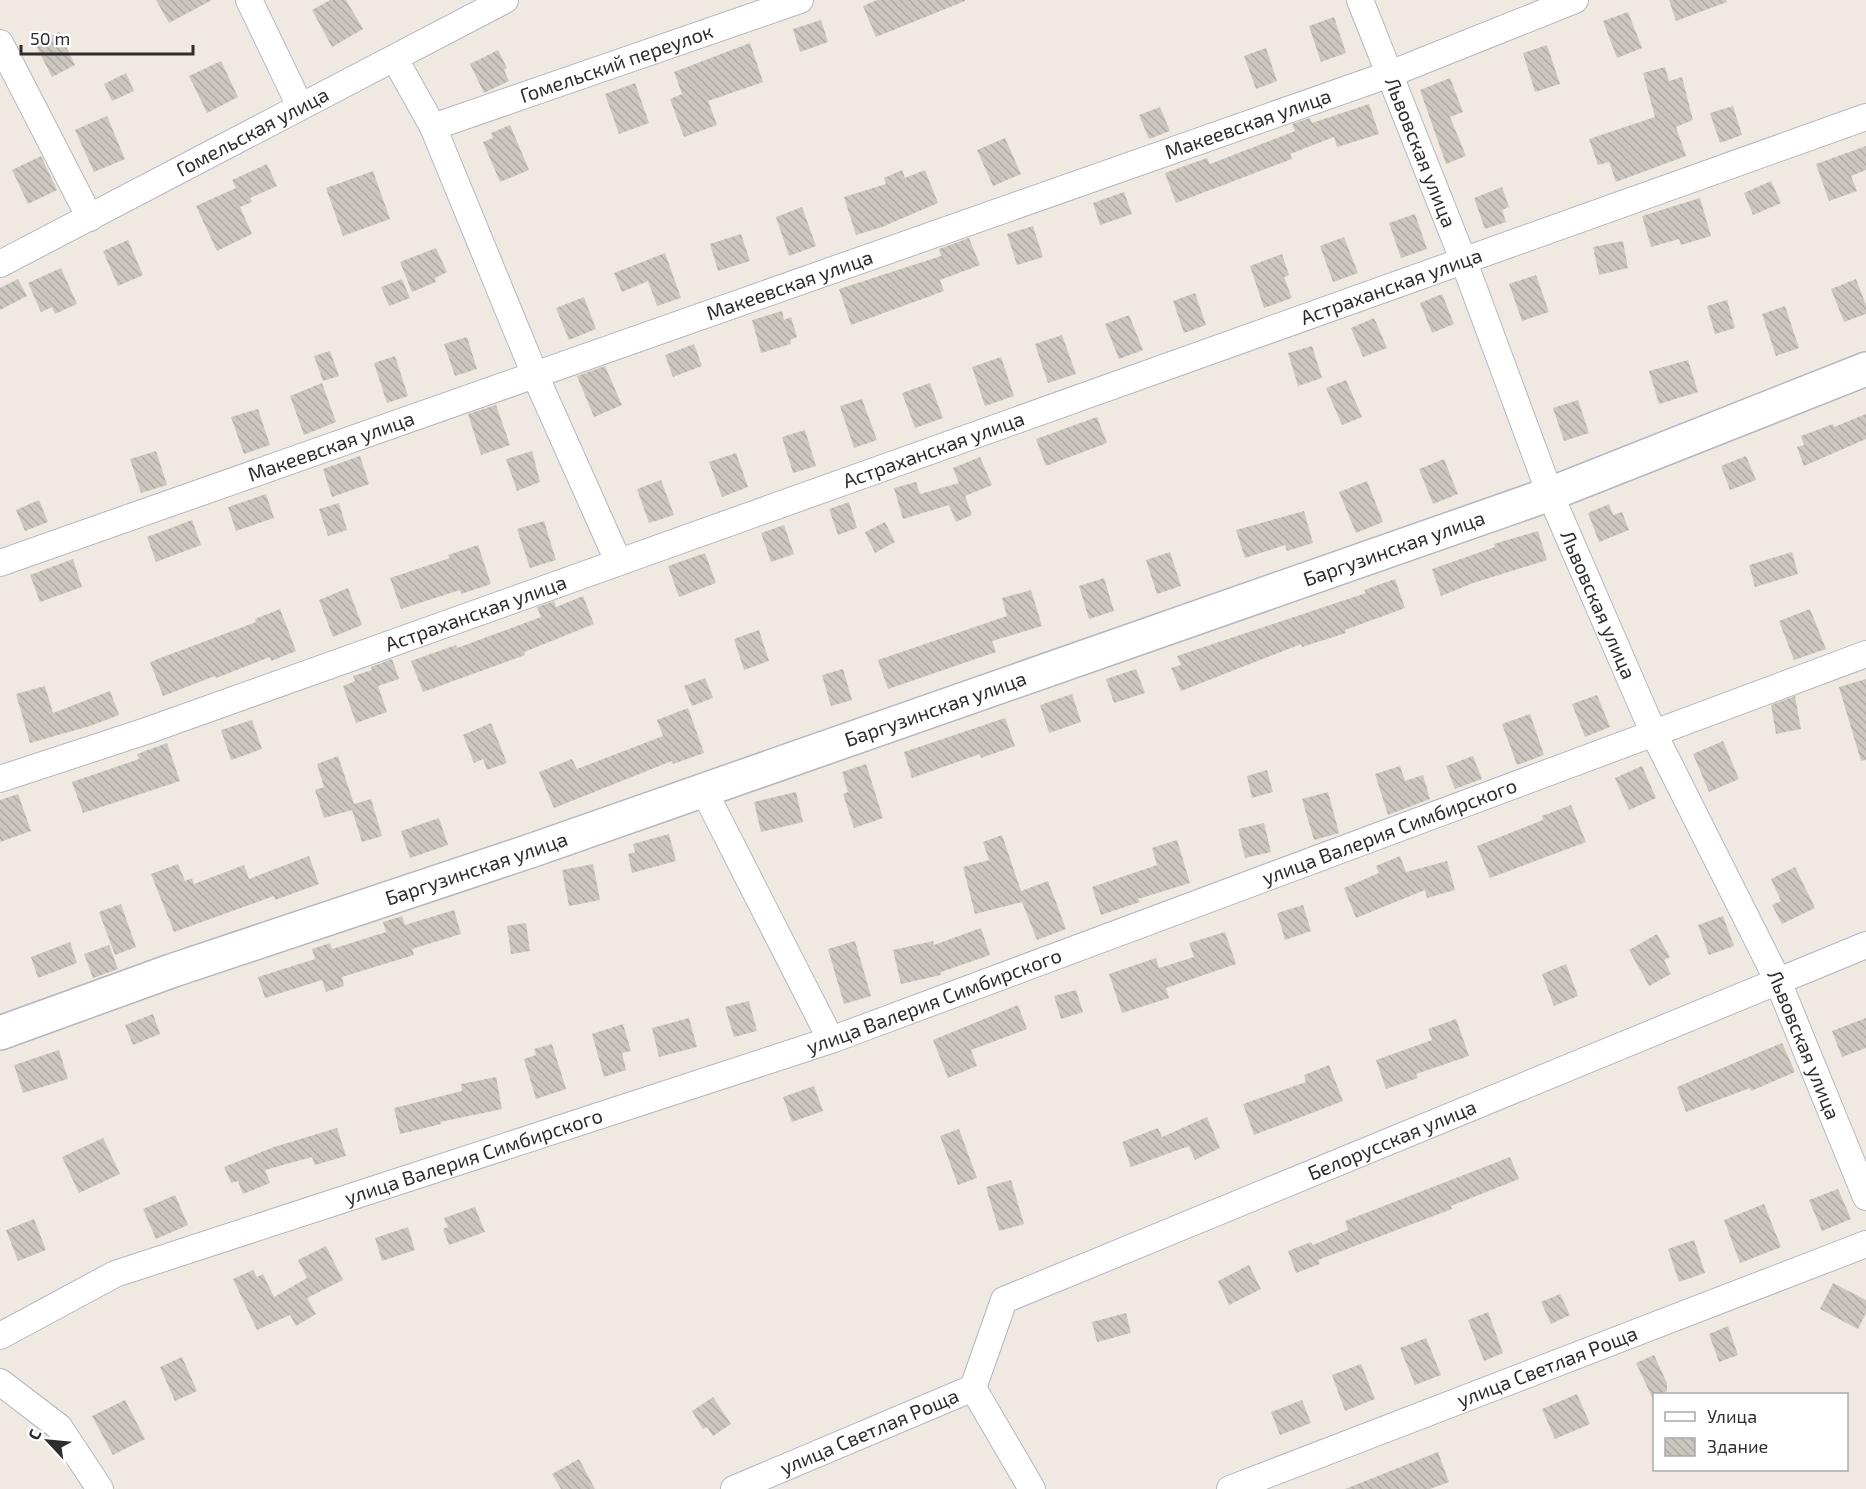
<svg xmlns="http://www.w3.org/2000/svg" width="1866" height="1489" font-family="'Exo 2',sans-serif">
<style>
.building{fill:url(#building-back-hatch)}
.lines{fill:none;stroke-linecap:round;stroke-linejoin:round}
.street-casing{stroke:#b4b7c1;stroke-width:28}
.secondary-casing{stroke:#b4b7c1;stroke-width:36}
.street{stroke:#fff;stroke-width:26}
.secondary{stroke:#fff;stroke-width:33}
.labels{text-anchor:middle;stroke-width:5;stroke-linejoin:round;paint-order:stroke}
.street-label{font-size:20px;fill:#2e2e2e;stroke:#fff}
</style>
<defs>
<pattern id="building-back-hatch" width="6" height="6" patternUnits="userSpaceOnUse" patternTransform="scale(1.5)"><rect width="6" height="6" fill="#cbc7bf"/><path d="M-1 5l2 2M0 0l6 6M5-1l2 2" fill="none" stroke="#afaba4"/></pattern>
</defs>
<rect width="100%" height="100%" fill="#efe9e1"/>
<!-- building -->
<path class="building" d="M156,0h56l-43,23z
M330,0h16l17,29 -31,18 -20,-37z
M877,0h88v1l-89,36 -13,-31z
M1669,0h57l1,2 -51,19z
M1628,12l14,36 -25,10 -14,-37z
M1334,17l12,36 -25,9 -12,-36z
M821,20l7,22 -28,10 -7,-23z
M59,32l16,33 -23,12 -17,-33z
M750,43l13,39 -55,19 9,24 -33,12 -14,-38 12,-5 -8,-22z
M1547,45l13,39 -25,8 -12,-39z
M1266,48l11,33 -21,8 -12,-33z
M498,50l9,18 -3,2 5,11 -25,12 -14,-29z
M221,61l17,36 -31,16 -18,-37z
M1665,67l4,14 13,-4 11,43 -17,7 10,29 -70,26 -7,-20 -11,3 -9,-26 66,-22 -12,-44z
M126,73l8,18 -22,10 -8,-17z
M1450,78l13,34 -13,5 16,39 -20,8 -26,-74z
M635,83l14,40 -30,11 -14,-40z
M1369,104l10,30 -42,13 -3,-10 -44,17 2,5 -116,44 -11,-30 42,-15 3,6 85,-33 -3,-7 18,-6 2,5z
M1733,106l9,29 -22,8 -10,-30z
M1160,107l10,24 -21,8 -10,-24z
M107,116l18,43 -31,13 -19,-42z
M510,125l19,45 -29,12 -17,-40 10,-4 -2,-5z
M1005,138l16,36 -28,12 -16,-36z
M1866,146v24l-15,6 6,15 -28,10 -13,-37z
M41,156l16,34 -29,14 -16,-34z
M267,164l10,22 -27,12 2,4 -12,5 12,27 -35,17 -21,-45 40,-18 -4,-8z
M902,170l3,8 20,-8 13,33 -56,24 -26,8 -12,-38 42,-13 -2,-6z
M373,171l17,48 -47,17 -17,-48z
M1771,181l10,22 -28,12 -9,-22z
M1502,187l7,20 -7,3 4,12 -21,7 -11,-31z
M1124,192l8,22 -32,11 -7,-22z
M1700,198l11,38 -30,9 -2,-6 -28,8 -9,-31z
M802,207l14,39 -27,10 -13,-39z
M1415,214l12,35 -26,9 -12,-35z
M1033,226l10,31 -26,8 -10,-31z
M741,234l9,27 -32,10 -8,-27z
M1344,237l14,36 -25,9 -13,-36z
M969,238l11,27 -40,15 4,11 -93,34 -12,-36 102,-33 -2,-7z
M128,240l15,35 -25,11 -15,-35z
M1623,241l5,27 -29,7 -6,-28z
M436,248l11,24 -12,6 1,4 -24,10 -12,-30z
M665,253l16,45 -24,8 -9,-25 -26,11 -8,-19z
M1282,254l7,21 -5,2 8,21 -28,10 -14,-42z
M61,268l16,36 -22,10 -3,-7 -11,5 -13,-29z
M1536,275l13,37 -27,9 -13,-37z
M18,279l9,17 -27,14v-22z
M402,279l8,19 -21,8 -8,-19z
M1856,279l10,26v9l-22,8 -13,-33z
M1195,293l11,32 -22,8 -11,-32z
M1442,294l12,30 -22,9 -12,-30z
M584,297l12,32 -27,11 -13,-32z
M1727,300l8,28 -20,6 -8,-28z
M1785,306l14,42 -23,8 -14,-42z
M782,311l2,9 7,-3 6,20 -7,3 1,4 -30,9 -9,-33z
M1129,315l14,35 -24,9 -14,-35z
M1374,318l13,30 -24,9 -12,-29z
M1062,335l14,39 -28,9 -13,-39z
M467,337l10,32 -22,7 -11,-32z
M694,344l8,22 -29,11 -8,-22z
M1312,346l10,32 -24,8 -10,-33z
M330,351l9,25 -16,5 -9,-25z
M395,356l13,40 -21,7 -13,-40z
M1001,357l13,39 -29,10 -13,-39z
M1688,360l10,32 -39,12 -10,-33z
M605,366l17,39 -28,12 -17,-41z
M1346,380l16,37 -20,8 -16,-37z
M322,383l14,39 -32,13 -14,-39z
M930,383l13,35 -28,10 -13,-35z
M862,399l15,41 -23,8 -14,-42z
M1578,400l11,33 -25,8 -11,-33z
M496,405l14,40 -29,10 -13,-41z
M258,409l12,36 -26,9 -13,-37z
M1866,414v25l-62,27 -7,-19 7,-2 -3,-9 32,-12 1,3z
M1097,417l10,26 -61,23 -10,-27z
M805,430l11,36 -23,7 -11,-36z
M156,451l11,34 -26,8 -11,-34z
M532,451l8,31 -23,9 -11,-32z
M736,453l12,34 -26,10 -13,-35z
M360,456l9,28 -37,13 -9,-28z
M1746,456l10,24 -26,10 -9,-24z
M980,457l12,28 -27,11 7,19 -16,7 -7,-17 -46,14 -9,-31 22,-6 4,12 39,-11 -6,-15z
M1444,459l14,35 -25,10 -14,-35z
M661,480l13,35 -25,8 -12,-34z
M1367,481l16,41 -27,11 -17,-41z
M266,494l8,24 -38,13 -8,-24z
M39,500l9,22 -23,9 -9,-21z
M849,502l8,26 -19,7 -9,-26z
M339,503l8,27 -19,6 -9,-27z
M1609,504l4,11 9,-3 7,18 -30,12 -11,-29z
M1304,511l9,32 -26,8 -2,-6 -40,13 -9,-28z
M192,520l9,25 -45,17 -9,-25z
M544,521l12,39 -26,8 -13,-39z
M885,522l10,20 -20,11 -10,-21z
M784,525l10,29 -23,8 -10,-29z
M1538,531l9,29 -74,23 -32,13 -9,-27 63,-22 -1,-3z
M478,545l13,39 -30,10 -1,-4 -59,19 -11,-31 60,-20 -2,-3z
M1170,552l11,34 -24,8 -11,-34z
M1792,552l6,22 -43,13 -6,-22z
M705,553l11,30 -37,14 -11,-31z
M73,559l9,28 -42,15 -10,-27z
M1104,578l10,33 -25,8 -10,-33z
M1395,579l10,29 -60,22 1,3 -44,14 -1,-3 -120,47 -10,-23 10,-3 -4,-9 189,-63 -2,-3z
M348,588l14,37 -29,12 -14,-37z
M1031,590l11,36 -50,15 4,11 -108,37 -10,-29 129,-44 -5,-18z
M583,596l11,28 -70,28 1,3 -102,37 -12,-31 45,-16 1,3 84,-31 -4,-10 17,-6 2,6z
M280,609l16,42 -25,10 -1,-4 -54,21 -1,-2 -52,20 -13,-34 106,-40 -1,-3z
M1810,609l16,40 -32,11 -15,-39z
M759,630l10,31 -25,9 -10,-31z
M392,659l7,20 -21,7 9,26 -31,11 -13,-37 12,-5 -2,-5 19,-6 -1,-3z
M843,669l9,31 -21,6 -9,-31z
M1136,669l9,24 -31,10 -8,-24z
M705,678l8,20 -21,8 -8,-20z
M1866,679v81l-5,1 -22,-74z
M45,686l8,27 57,-22 9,24 -29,11 -60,17 -14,-49z
M1072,694l9,28 -32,11 -9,-28z
M1597,695l13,32 -25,10 -13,-33z
M1795,696l6,33 -25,5 -5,-29z
M688,708l16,45 -31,11 -1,-3 -118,47 -15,-36 33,-13 5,10 86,-33 -6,-16z
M1530,714l14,41 -27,10 -15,-41z
M1005,718l10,28 -34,12 -1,-4 -68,24 -8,-26z
M252,720l10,29 -31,11 -10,-30z
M491,723l16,40 -20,7 -4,-11 -9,4 -11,-28z
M1723,741l16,38 -30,13 -16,-38z
M167,743l13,38 -97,32 -11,-31 67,-23 -2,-5z
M338,756l16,48 17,-5 11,37 -20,6 -10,-32 -28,8 -9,-28 9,-3 -7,-23z
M1473,756l9,23 -27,10 -9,-23z
M866,764l17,54 -29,10 -11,-34 5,-2 -6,-20z
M1400,766l5,15 18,-6 7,24 -42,16 -13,-41z
M1642,766l14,32 -27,12 -14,-32z
M1267,770l6,22 -21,6 -5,-22z
M796,792l7,30 -42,10 -7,-30z
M1328,792l11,41 -25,7 -12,-41z
M18,794l13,37 -31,11v-42z
M1571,805l15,37 -96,36 -13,-32 66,-26 -1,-4z
M439,818l9,27 -38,13 -9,-27z
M1264,823l7,29 -26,6 -7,-29z
M669,834l7,27 -44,12 -4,-19 7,-2 -2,-8z
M1002,835l19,56 27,-10 18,48 -29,11 -15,-38 -47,12 -12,-47 26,-7 -6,-18z
M1177,840l13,43 -52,16 2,3 -39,13 -9,-28 65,-22 -5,-17z
M309,856l10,28 -44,16 -1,-4 -100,36 -23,-58 27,-10 7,17 7,-3 2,6 50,-19 5,14z
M1400,856l6,16 41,-11 8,29 -28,8 -2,-8 -69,28 -12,-30 35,-15 -3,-7z
M593,864l7,36 -31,6 -7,-36z
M1795,867l20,41 -33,16 -10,-19 9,-4 -10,-22z
M121,904l15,43 -21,8 -16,-43z
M1303,905l8,26 -26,9 -8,-27z
M454,910l7,24 -49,15 2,6 -72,22 2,9 -18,6 -4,-12 -57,18 -7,-21 57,-18 -3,-10 18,-6 2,6 54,-17 -3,-10 19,-6 3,9z
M1723,916l11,30 -25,9 -11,-30z
M526,923l4,28 -19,3 -4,-28z
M981,928l9,27 -49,17v3l-40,9 -8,-34 40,-9 1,4z
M1225,932l11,32 -70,24 3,10 -47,15 -13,-39 47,-16 3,10 35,-11 -5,-14z
M1657,934l13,23 -6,3 7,14 -22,12 -20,-36z
M855,941l16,55 -27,8 -16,-55z
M70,942l7,21 -39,15 -7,-21z
M109,945l9,24 -25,9 -9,-24z
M1566,964l12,32 -24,10 -12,-32z
M1076,990l7,22 -22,7 -7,-23z
M749,1001l8,30 -23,6 -9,-30z
M1018,1005l9,24 -56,21 6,16 -29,12 -15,-38z
M153,1014l7,20 -27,11 -8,-20z
M689,1018l8,29 -38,10 -7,-29z
M1866,1018v30l-24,9 -10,-26z
M1456,1019l13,37 -53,18 2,4 -32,11 -10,-29 56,-20 -4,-11z
M623,1024l8,27 -9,2 4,17 -22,7 -12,-43z
M1782,1043l13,29 -44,19 -1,-3 -64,24 -9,-25z
M552,1044l14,45 -30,10 -12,-40 12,-4 -2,-6z
M59,1050l9,29 -45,14 -9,-28z
M1329,1065l14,36 -89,34 -11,-31 63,-22 -2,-7z
M496,1077l6,32 -62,13 1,2 -41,10 -6,-26 68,-17 -1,-7z
M814,1086l9,25 -31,11 -9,-25z
M1207,1117l13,31 -25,12 -6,-14 -58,21 -9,-25 36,-14 4,9z
M337,1128l9,28 -31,9 -3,-8 -47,13 5,13 -27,11 -5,-13 -7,2 -7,-16 50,-20z
M959,1129l18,49 -19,7 -18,-49z
M103,1138l17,36 -41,19 -17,-36z
M1510,1157l9,22 -68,27 1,3 -134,51 2,4 -24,9 -8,-22 23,-9 2,3 35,-15 -3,-9z
M1011,1180l13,44 -25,7 -13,-44z
M1838,1189l13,30 -29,12 -13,-31z
M175,1195l13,30 -32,14 -13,-30z
M1764,1204l17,43 -41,16 -16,-43z
M475,1207l10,25 -36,13 -6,-16 5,-2 -4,-9z
M34,1219l12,31 -28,11 -12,-31z
M408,1227l7,23 -33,11 -7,-23z
M1694,1240l11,33 -26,9 -11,-33z
M326,1246l17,34 -36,18 9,16 -20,12 -6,-11 -33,15 -24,-51 20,-9 4,7 6,-3 11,23 33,-19 -9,-18z
M1249,1265l12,24 -32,16 -11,-24z
M1833,1283l33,17v13l-8,16 -38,-20z
M1560,1294l10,21 -19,9 -10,-22z
M1488,1312l15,41 -19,8 -16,-41z
M1126,1313l5,20 -34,9 -5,-20z
M1728,1326l10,29 -19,7 -10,-28z
M1426,1338l15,37 -26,10 -15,-37z
M1654,1355l13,28v8l-15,6 -16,-34z
M182,1357l15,34 -22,10 -15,-34z
M1361,1364l14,35 -30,12 -13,-36z
M1577,1394l13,30 -35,15 -13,-30z
M713,1397l18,27 -18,12 -6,-9 -4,2 -11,-18z
M125,1400l20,39 -32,16 -21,-39z
M1302,1400l9,23 -31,12 -9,-23z
M1438,1452l11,30 -19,7h-85z
M579,1459l16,30h-34l-9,-15z"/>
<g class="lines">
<!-- street casing -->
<g class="street-casing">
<g id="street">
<path d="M249,0l51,106"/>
<path id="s1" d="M1360,0l104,262 86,232 104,240 123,245 89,218"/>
<path d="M0,43l90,175"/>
<path d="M395,59l38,68 102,248 83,186"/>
<path id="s2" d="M433,127l367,-127"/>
<path id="s3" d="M0,264l505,-264"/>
<path id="s4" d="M0,563l1390,-489 185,-74"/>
<path id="s5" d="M0,779l149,-49 1717,-613"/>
<path d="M703,789l128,251"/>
<path id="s6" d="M0,1336l115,-62 716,-234 1035,-386"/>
<path d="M0,1382l59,45 41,62"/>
<path id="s7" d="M973,1388l31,-88 862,-355"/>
<path d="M973,1388l59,101"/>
<path id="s8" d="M734,1489l239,-101"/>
<path id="s9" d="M1230,1489l636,-245"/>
</g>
</g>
<!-- secondary casing -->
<g class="secondary-casing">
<g id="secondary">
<path id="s10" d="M0,1033l171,-62 362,-121 1017,-356 316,-125"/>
</g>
</g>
<!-- street -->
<use href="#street" class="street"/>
<!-- secondary -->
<use href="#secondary" class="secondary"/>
</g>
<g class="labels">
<!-- street labels -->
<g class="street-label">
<text dy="7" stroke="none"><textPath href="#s2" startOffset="194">Гомельский переулок</textPath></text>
<text dy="7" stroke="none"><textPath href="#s4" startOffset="1323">Макеевская улица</textPath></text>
<text dy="7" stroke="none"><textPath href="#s3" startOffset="285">Гомельская улица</textPath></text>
<text dy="7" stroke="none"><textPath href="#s1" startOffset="164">Львовская улица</textPath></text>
<text dy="7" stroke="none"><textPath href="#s4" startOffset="837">Макеевская улица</textPath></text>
<text dy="7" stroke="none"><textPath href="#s5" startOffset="1476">Астраханская улица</textPath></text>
<text dy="7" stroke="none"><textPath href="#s4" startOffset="351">Макеевская улица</textPath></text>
<text dy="7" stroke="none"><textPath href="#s5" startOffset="990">Астраханская улица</textPath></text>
<text dy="7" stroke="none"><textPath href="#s10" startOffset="1476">Баргузинская улица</textPath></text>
<text dy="7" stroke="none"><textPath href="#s1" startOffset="650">Львовская улица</textPath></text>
<text dy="7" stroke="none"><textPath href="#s5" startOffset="504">Астраханская улица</textPath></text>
<text dy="7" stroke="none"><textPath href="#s10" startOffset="990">Баргузинская улица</textPath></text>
<text dy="7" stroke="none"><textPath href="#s6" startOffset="1480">улица Валерия Симбирского</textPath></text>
<text dy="7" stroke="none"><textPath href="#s10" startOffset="504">Баргузинская улица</textPath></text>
<text dy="7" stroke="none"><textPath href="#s6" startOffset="994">улица Валерия Симбирского</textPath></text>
<text dy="7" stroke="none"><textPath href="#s1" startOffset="1136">Львовская улица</textPath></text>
<text dy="7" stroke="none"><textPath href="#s7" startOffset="513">Белорусская улица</textPath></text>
<text dy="7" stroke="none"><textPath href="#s6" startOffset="508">улица Валерия Симбирского</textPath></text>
<text dy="7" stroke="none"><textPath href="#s9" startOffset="340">улица Светлая Роща</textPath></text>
<text dy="7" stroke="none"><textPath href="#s8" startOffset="147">улица Светлая Роща</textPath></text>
</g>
</g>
<!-- legend -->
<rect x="1653" y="1393" width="195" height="78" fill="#ffffff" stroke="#ababab" stroke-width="1.5"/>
<rect x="1665" y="1412" width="30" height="9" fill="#ffffff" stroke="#ababab" stroke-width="1.5"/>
<text x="1707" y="1423" font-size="18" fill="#2e2e2e">Улица</text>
<rect x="1665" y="1438" width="30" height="18" fill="url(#building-back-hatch)" stroke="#ababab" stroke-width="1.5"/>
<text x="1707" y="1453" font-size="18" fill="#2e2e2e">Здание</text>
<!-- north arrow -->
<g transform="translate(48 1441) rotate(296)" stroke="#ffffff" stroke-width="4.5" paint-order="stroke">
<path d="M0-4.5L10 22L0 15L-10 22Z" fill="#2e2e2e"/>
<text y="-9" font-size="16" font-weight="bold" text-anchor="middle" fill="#2e2e2e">С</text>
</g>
<!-- scale -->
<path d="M21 45v9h172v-9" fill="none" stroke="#2e2e2e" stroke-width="3"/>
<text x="30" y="45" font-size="18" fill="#2e2e2e" stroke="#ffffff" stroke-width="4.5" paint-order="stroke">50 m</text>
</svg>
